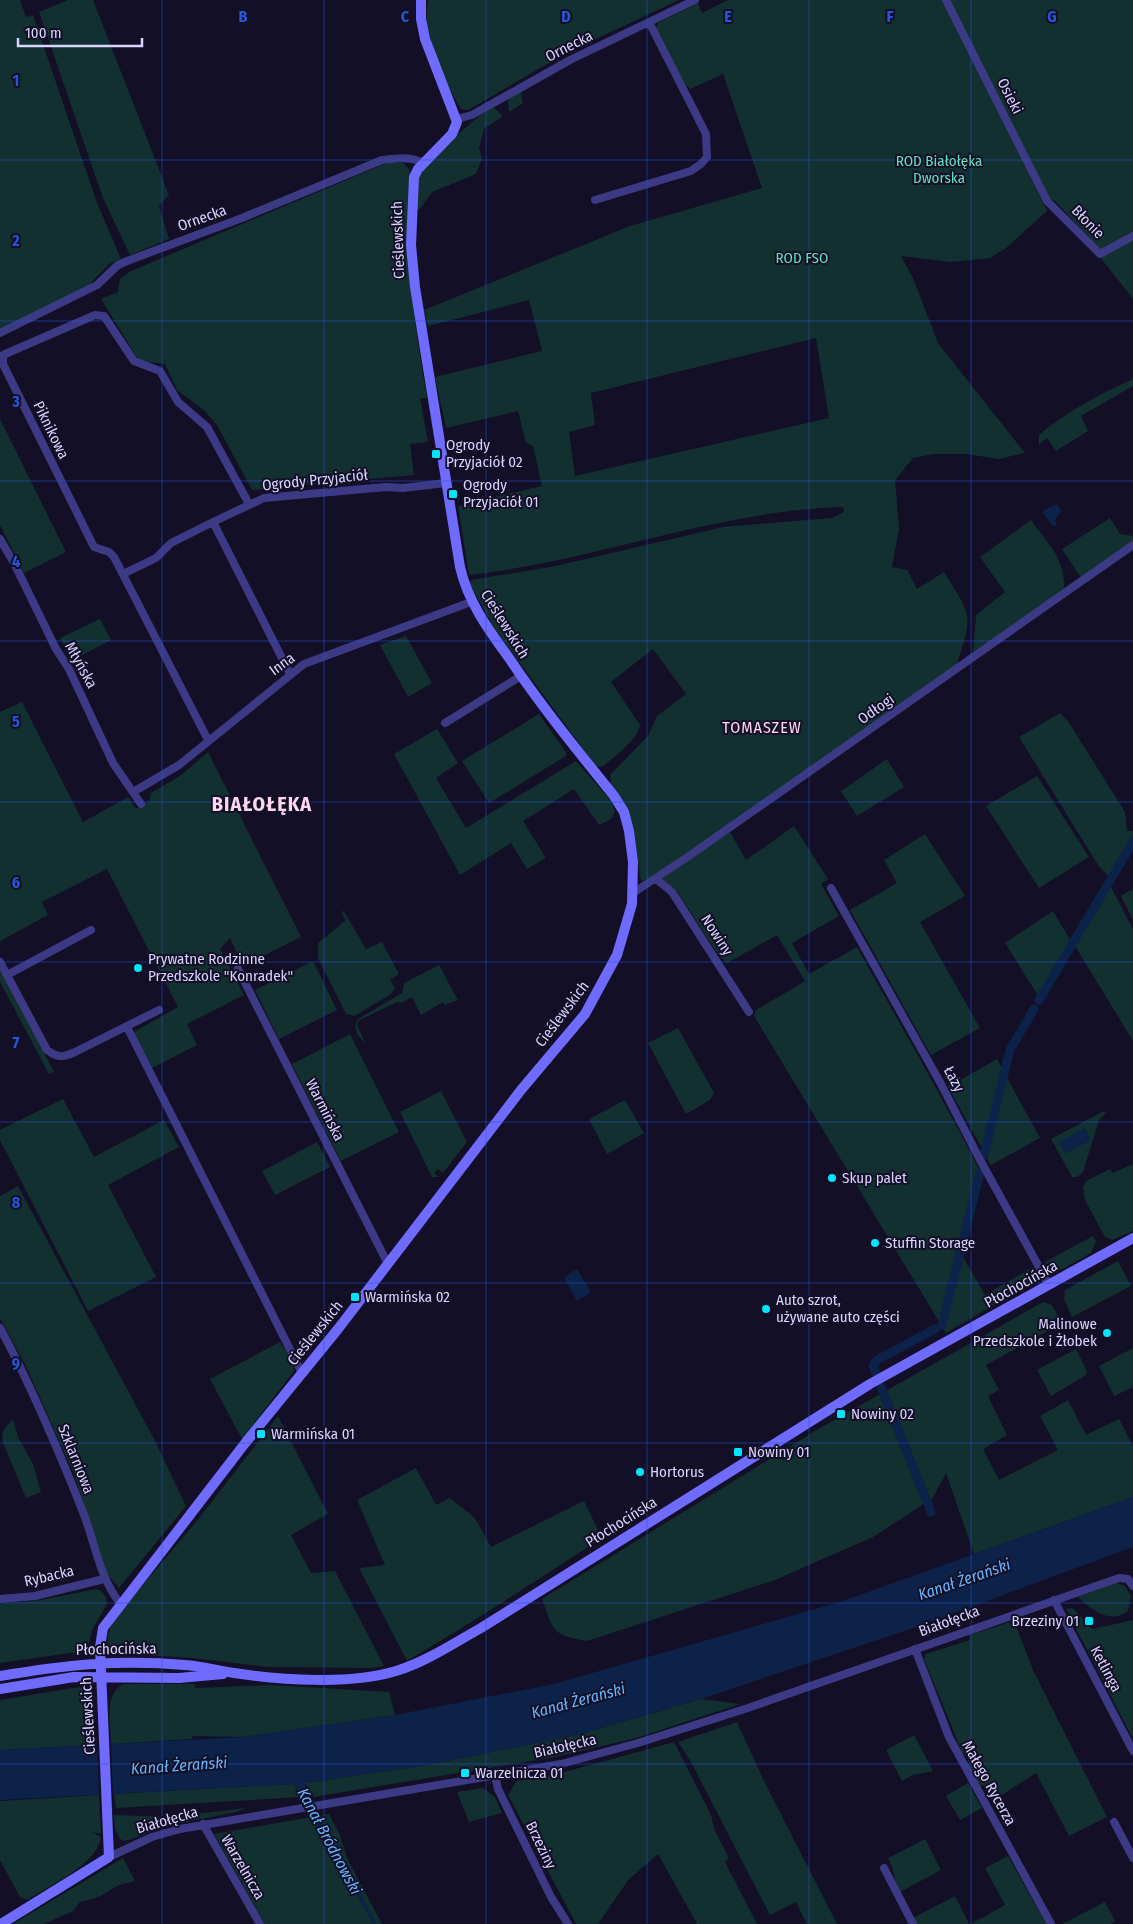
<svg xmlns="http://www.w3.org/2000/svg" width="1133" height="1924" font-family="'Fira Sans Condensed',sans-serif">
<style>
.green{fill:#12302f;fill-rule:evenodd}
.water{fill:#0c2248}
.pier{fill:#130f26}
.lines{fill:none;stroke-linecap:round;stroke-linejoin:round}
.canal{stroke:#0c2248;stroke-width:9}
.street{stroke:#3d3a85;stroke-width:8}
.secondary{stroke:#6f6bff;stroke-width:10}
.grid{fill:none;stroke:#2655da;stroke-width:1;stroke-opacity:0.55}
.poi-dot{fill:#00e5ff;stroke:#130f26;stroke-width:2}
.labels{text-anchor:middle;stroke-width:4;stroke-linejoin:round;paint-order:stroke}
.street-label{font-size:15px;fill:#d9d4ff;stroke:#130f26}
.park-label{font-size:15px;fill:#5fe0c0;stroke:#130f26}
.poi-label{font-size:15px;fill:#d9d4ff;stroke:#130f26;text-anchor:start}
.neighbourhood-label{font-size:16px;letter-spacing:1px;fill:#ffd6f0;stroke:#130f26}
.water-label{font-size:16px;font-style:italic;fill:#62b6ff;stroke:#130f26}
.district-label{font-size:20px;font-weight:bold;letter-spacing:1px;fill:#ffd6f0;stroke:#130f26}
.grid-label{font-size:16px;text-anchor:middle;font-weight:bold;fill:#2655da;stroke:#130f26;stroke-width:4;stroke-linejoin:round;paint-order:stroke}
</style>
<rect width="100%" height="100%" fill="#130f26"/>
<!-- green -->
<path class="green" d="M0,0h20l6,17 7,-2 64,188 24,56 -12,5 -23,24 -86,44z
M68,0h25l76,195 -10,11 10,33 -39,16 -27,-57 -64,-186z
M428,0h251l-111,52 -100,58 -7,-1c-14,-23 -28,-55 -34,-82 -1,-8 0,-18 1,-27z
M728,0h215l104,211 -41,37 -16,10 -39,4 -50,-6 12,22 25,65 87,110 -26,6 -33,-5h-33l-20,4 -18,22 4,49 -7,38 15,3 10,19 27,-17c28,45 29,41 13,92l-231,163 -78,52 -7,2 -8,-53 -22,-44 -1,-9 38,-39 9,-20 29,-22 -33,-45 -42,33 29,43c-4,17 -26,32 -38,42l-6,-1 -102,-138 -24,-44 1,-4 85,-14 167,-39 109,-9 12,-6 -1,-5c-128,4 -248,54 -374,68l-11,-69 84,-20 -9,-40 -7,-3 -8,-32 -72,17 -11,-51 107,-26 -13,-51 -101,26 -4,-16 206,-84 132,-38 -39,-114 -33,15 -7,-7 -27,-54 2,-5 40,-20 4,10zM816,338l13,80 -254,58 -6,-44 26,-7 -4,-32z
M949,0h184v234l-31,18 -47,-51 -6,-2z
M520,90l3,13 -14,9 -1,-14z
M493,107l10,9 -19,13 -5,19 3,10 -6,16 -44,18 -12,17 -5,1c1,-8 0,-19 2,-27 6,-23 56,-63 76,-76z
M389,162l14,1 7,7c-7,76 4,152 17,228h-7l8,44 -18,2 4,31 -162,15 -35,-65 -12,-14 -28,-21 -12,-26 -25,-3 -4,-5 -35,-57 17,-7 2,-13 11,-8z
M1133,239v60l-33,-42z
M1133,379v7l-52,30 7,15 -32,20 -9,-13 -8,7v-10c27,-23 61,-41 94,-56z
M0,419l66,133 -42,21 -24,-48z
M1110,518l10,16 13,2v6l-52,36 -19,-29z
M1031,520c17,24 35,39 33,70l-91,63 3,-38 29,-23 -25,-35z
M100,619l11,21 -40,21 -11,-23z
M406,636l26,47 -24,14 -28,-52z
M22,702l61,120 45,-25 8,12 13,-8 2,-8 29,-17 28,-24 93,185 -58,29 -13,-28 -10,11 24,46 -57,29 10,21 -45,23 -18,-36 44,-25 -71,-138 -65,33 6,13 -48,26v-229z
M1060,713l8,8 57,91 2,19h6v5l-24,41 -11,-12 -79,-128z
M539,714l27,38v4l-77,47 -27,-42z
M437,729l21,34 -22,15 30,50 110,-67 35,40 4,10 -4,8 -12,6 -25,-36 -51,32 23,37 -19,11 -16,-26 -51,32 -66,-121z
M887,759l17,28 -47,29 -16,-25z
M1037,776l52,81 -50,31 -53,-82z
M794,826l34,53 -7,5 18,32 -47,27 17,31 48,-27c41,74 84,147 122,222l-20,81 26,45 48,-28 6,11 -93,55 -192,-317 2,-6 49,-29 -28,-46 -50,28 -8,-7 -42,-65 -16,-12 69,-47 16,28z
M925,834l40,62 -45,26 60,106 -49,27 -81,-145 47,-27 -13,-23z
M1111,887l22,42v112l-58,-95z
M1133,889v31l-12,-24z
M343,910l23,39 16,-7 17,32 -9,6 5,8 -5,7 -36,21 -8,-2 -28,-56v-15l28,-23 -4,-5z
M1053,911l19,32 -33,54 -34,-54z
M313,961l24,49 -58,29 -24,-49z
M439,965l19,35 -13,5 -2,-3 -22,13 -9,-18 -11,6 -4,-1 -39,19 -1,5 8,16c-8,-5 -12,-15 -7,-23l44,-26 2,-10z
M0,969l54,103 -5,2 -49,-92z
M678,1028l36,65 -4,7 -24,14 -38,-71z
M350,1034l49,98 -58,29 -49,-97z
M997,1059l6,11 -1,6 -19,74 -35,-63z
M1006,1076l34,62 -49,27 -6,-10z
M441,1091l26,51 -24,31 -5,-4 -4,4 5,4h-7l-32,-65z
M63,1099l31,58 70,-37 15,27 -71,38 48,92 -68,34 -88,-171v-10z
M625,1100l19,33 -37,21 -18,-35z
M1104,1111l2,2 -7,7 -16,52 -6,5h-5l-21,-38z
M317,1142l13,25 -55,28 -13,-24z
M1133,1164v67l-21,9 -7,-3 -20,-37 -2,-13 3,-6 24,-12 3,4z
M18,1186l137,255 31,65 -67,82 -13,-16 -32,-98 -48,-108 -26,-48v-122z
M1093,1236l3,5 -5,12 -39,22 -7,-13z
M1118,1261l13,25 -59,31 -8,-18 1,-9z
M1043,1302l9,3 10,18 -76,42 13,25 -11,6 19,39 -24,14 16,31 59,-30 -18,-34 28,-16 18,35 33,-16 14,27v51l-159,57 -28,-81 -13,25 -60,39 -98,43 -188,61c-35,-6 -33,-9 -45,-42l278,-171z
M280,1342l13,20 1,9 -52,68 -32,-60z
M1133,1348v39l-19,9 -15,-30z
M1076,1349l11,22 -1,4 -35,21 -14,-26z
M278,1416l50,98 -37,21 20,38 24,-2 49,95 -11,2 -104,-1 -76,-9 -82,-5c-7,-13 -2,-23 5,-36l84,-100z
M13,1419l5,18 15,27 8,28 -15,6 -24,-58 1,-9z
M416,1468l20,37 14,-7 25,20 16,29 93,-46 18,37 -124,80 -71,43 -48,-93 26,-3 -28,-65z
M1117,1583l8,3 6,10 -3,15c-17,14 -37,-1 -50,-14z
M96,1589c7,2 11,8 11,15l-15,26 -3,14 -5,7 -84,12v-59l41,-4z
M1072,1608c9,6 12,15 21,21l40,-9v119l-67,-130z
M1014,1621l19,49 74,147 -38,19 -33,-63 -42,27 -10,-15 -5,1 -11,-21 2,-5 -8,-8 -38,-93 2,-5 44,-14 -1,-5z
M124,1684h70l2,4 75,-3 118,7 6,23 -152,22 -51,-1v3l-81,5c0,-19 -8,-51 13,-60z
M79,1687c14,2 14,12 16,25l-4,3 2,30 -93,5v-50z
M701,1699l39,5 -104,34 -81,19 -242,40 -8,-14 123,-18 152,-31z
M737,1722l27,59 73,143h-30l-11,-22 -26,13 -80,-155 -12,-18z
M914,1735l19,36 -20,4 -11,6 -16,-31z
M674,1742l37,73 4,16 14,27 -4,4 32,62h-60l-39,-70 -29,25 -31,45h-22l-68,-129 8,-14 34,-5z
M968,1783l14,25 -22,12 -14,-24z
M294,1784l7,13 -185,11 -2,-14z
M483,1788l12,9 7,16 -33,9 -12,-30z
M99,1795l2,39 -9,-2 9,5c-3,27 -52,49 -74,63l-7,-3 -20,-37v-59z
M246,1808l-10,4 -65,13 -46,16 -5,-2 -5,-9 -1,-15 57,2z
M329,1814l11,21 7,23 35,66h-117l-51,-90z
M925,1839l16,31 -41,22c-7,-12 -5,-22 -12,-34z
M1008,1856l38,68h-75l34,-19 -20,-37z
M123,1858l12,23 -16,4 -20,12 -19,5 -7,9 -29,13h-31z
M955,1896l14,28h-53l-3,-6z
M1105,1902l10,19 -5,3h-48z"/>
<!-- water -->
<path class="water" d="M1053,505h5l3,6 -6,9 2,4 -3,3 -12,-15z
M1085,1128l6,12 -26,14 -6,-12z
M577,1269l14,23 -14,9 -13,-23z
M1133,1497v50l-208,77 -224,75 -121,35 -152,31 -123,18 1,13 71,128h-4l-79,-140 -294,16v-50l243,-13 152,-22 159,-31 286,-82z"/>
<!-- pier -->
<path class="pier" d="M97,1742h14l2,54 -14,1z"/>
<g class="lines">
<!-- canal -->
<path class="canal" d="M1039,1000l94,-158
M984,1155l26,-105 24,-41
M942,1325l38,-152
M876,1373l-3,-7 4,-6 58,-31
M881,1387l50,125"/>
<!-- street -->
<path class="street" d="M946,0l101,201 53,53 33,-18
M457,119l15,-4 98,-55 125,-60
M595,200l96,-29 10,-7 6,-7 -1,-23 -57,-112
M0,333l97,-48 21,-20 9,-4 115,-43 140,-58c16,-2 27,-4 42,3
M0,539l14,24 42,86 13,20 44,94 28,41
M123,574l33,-16 15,-15 42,-21
M290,674l-77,-152 51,-24 122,-11 17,1 43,-5
M445,723l76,-47
M208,740l-94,-183 -5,-5 -15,-5 -91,-183v-9l92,-40 9,1 30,45 26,10 18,31 29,25 42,77
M133,792l46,-27 125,-101 167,-62
M656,879l16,13 77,120
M831,888l110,196 38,74 70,127
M633,893l56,-37 444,-311
M0,962l47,88c10,7 14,8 26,3l86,-43
M238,969l150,295
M7,975l84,-45
M127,1027l175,346
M0,1328c32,59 58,121 83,184 12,30 16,65 37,91
M0,1599l35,-3 69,-17
M1054,1600l79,151
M915,1649l34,88 102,187
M495,1775l3,14 53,108 17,27
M1114,1822l19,36
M203,1824l57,100
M109,1857l43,-20 28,-8 381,-65 77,-21 110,-35 371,-130 9,1 5,7
M884,1868l29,56"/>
<!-- secondary -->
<path class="secondary" d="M0,1676c65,-11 118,-17 185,-11 17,1 33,6 49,8 47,7 117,12 162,-2 30,-9 58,-28 85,-43l389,-244 263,-146
M0,1689l74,-12 105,1 44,-4
M1,1924l108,-67 -9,-210 3,-19 143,-186 92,-113 183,-239 64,-76 32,-59 15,-51 1,-42 -4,-31 -5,-19 -10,-16c-36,-45 -73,-90 -105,-138 -21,-29 -41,-56 -49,-91l-45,-280 -4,-42 3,-68 4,-8 34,-35 5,-12 -32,-83 -4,-20v-19"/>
</g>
<!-- grid -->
<path class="grid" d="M162,0v1924M324,0v1924M486,0v1924M647,0v1924M809,0v1924M971,0v1924M0,160h1133M0,321h1133M0,481h1133M0,641h1133M0,802h1133M0,962h1133M0,1122h1133M0,1283h1133M0,1443h1133M0,1603h1133M0,1764h1133"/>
<!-- markers -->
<g class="poi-dot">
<rect x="431" y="449" width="10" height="10" rx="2.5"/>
<rect x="448" y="489" width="10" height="10" rx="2.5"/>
<circle cx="138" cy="968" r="5"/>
<circle cx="832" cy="1178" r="5"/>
<circle cx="875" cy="1243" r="5"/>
<rect x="350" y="1292" width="10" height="10" rx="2.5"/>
<circle cx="766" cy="1309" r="5"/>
<circle cx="1107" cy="1333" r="5"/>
<rect x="836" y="1409" width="10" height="10" rx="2.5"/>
<rect x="256" y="1429" width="10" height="10" rx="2.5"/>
<rect x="733" y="1447" width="10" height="10" rx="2.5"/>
<circle cx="640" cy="1472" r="5"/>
<rect x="1084" y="1616" width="10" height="10" rx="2.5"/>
<rect x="460" y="1768" width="10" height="10" rx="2.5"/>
</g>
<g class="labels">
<!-- street labels -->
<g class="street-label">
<text transform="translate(569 46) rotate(-27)" y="5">Ornecka</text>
<text transform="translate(1010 96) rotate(63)" y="5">Osieki</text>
<text transform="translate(202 218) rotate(-20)" y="5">Ornecka</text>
<text transform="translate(1088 222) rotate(46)" y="5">Błonie</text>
<text transform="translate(398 240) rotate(-92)" y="5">Cieślewskich</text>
<text transform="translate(51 430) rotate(64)" y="5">Piknikowa</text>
<text transform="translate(315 480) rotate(-6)" y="5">Ogrody Przyjaciół</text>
<text transform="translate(505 624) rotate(58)" y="5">Cieślewskich</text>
<text transform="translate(282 664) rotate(-36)" y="5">Inna</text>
<text transform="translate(81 665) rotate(61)" y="5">Młyńska</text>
<text transform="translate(876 709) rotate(-35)" y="5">Odłogi</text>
<text transform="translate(717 935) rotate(57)" y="5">Nowiny</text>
<text transform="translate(562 1014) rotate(-53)" y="5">Cieślewskich</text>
<text transform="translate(954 1079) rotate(62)" y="5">Łazy</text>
<text transform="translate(325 1110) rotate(63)" y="5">Warmińska</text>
<text transform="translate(1021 1284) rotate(-29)" y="5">Płochocińska</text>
<text transform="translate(315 1333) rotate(-51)" y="5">Cieślewskich</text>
<text transform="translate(76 1459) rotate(68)" y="5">Szklarniowa</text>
<text transform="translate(621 1522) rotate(-32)" y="5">Płochocińska</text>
<text transform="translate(49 1576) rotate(-13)" y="5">Rybacka</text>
<text transform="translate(949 1621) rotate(-20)" y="5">Białołęcka</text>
<text transform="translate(116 1649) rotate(-1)" y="5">Płochocińska</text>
<text transform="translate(1106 1669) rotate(62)" y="5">Ketlinga</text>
<text transform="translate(88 1716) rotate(-93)" y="5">Cieślewskich</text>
<text transform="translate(565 1746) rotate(-13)" y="5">Białołęcka</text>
<text transform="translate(989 1783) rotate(61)" y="5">Małego Rycerza</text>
<text transform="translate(167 1820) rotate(-16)" y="5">Białołęcka</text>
<text transform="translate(541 1845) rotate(64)" y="5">Brzeziny</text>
<text transform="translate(243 1867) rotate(60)" y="5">Warzelnicza</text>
</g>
<!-- park labels -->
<g class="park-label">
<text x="939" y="166">ROD Białołęka<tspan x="939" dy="17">Dworska</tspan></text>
<text x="802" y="263">ROD FSO</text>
</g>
<!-- poi labels -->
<g class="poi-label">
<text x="446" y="450">Ogrody<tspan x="446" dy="17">Przyjaciół 02</tspan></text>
<text x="463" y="490">Ogrody<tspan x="463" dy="17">Przyjaciół 01</tspan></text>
<text x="148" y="964">Prywatne Rodzinne<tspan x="148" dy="17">Przedszkole "Konradek"</tspan></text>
<text x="842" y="1183">Skup palet</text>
<text x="885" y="1248">Stuffin Storage</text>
<text x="365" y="1302">Warmińska 02</text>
<text x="776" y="1305">Auto szrot,<tspan x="776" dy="17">używane auto części</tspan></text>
<text x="1097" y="1329" text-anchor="end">Malinowe<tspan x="1097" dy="17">Przedszkole i Żłobek</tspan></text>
<text x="851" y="1419">Nowiny 02</text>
<text x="271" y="1439">Warmińska 01</text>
<text x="748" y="1457">Nowiny 01</text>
<text x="650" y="1477">Hortorus</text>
<text x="1079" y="1626" text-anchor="end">Brzeziny 01</text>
<text x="475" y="1778">Warzelnicza 01</text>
</g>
<!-- neighbourhood labels -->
<g class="neighbourhood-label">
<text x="762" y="733">TOMASZEW</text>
</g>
<!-- water labels -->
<g class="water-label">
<text transform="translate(964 1579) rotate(-19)" y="6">Kanał Żerański</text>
<text transform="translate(578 1700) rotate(-15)" y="6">Kanał Żerański</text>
<text transform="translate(179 1765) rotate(-4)" y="6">Kanał Żerański</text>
<text transform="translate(330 1841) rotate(62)" y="6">Kanał Bródnowski</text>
</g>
<!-- district labels -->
<g class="district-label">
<text x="262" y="811">BIAŁOŁĘKA</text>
</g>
</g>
<g class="grid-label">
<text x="243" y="22">B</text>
<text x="405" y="22">C</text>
<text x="566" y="22">D</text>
<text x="728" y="22">E</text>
<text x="890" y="22">F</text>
<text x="1052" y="22">G</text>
<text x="16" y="86">1</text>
<text x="16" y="246">2</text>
<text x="16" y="407">3</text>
<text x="16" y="567">4</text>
<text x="16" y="727">5</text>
<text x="16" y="888">6</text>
<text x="16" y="1048">7</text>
<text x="16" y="1208">8</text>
<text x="16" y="1369">9</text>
</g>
<!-- scale -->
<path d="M18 38v8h124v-8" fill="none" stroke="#d9d4ff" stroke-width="2.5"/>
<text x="25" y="38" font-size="15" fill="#d9d4ff" stroke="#130f26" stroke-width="4" paint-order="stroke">100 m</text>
</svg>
